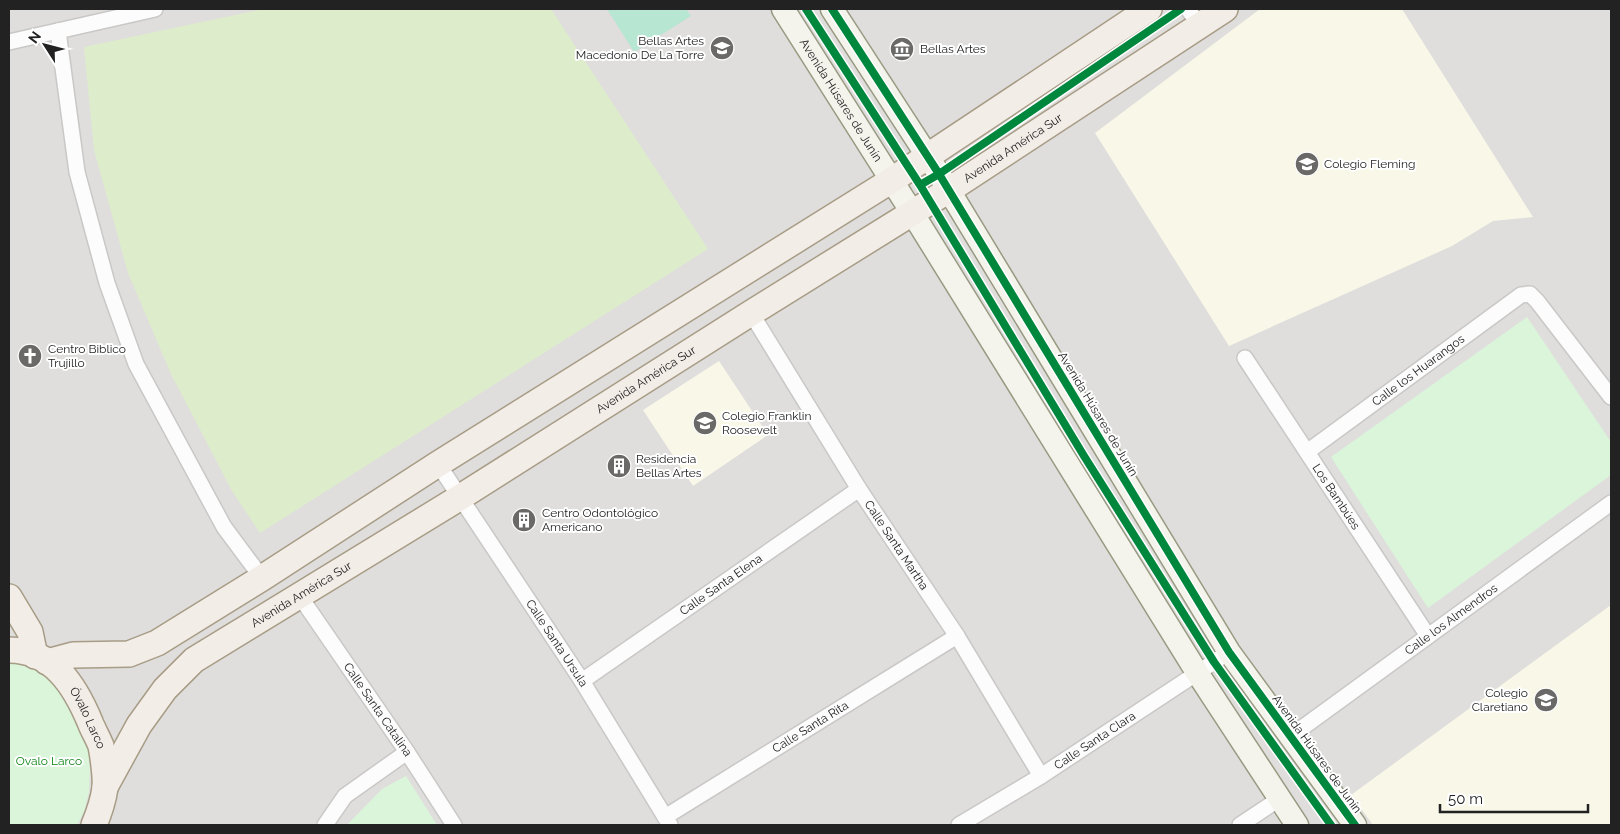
<svg xmlns="http://www.w3.org/2000/svg" width="1620" height="834" font-family="Raleway,sans-serif">
<style>
.residential{fill:#dfdedc}
.education{fill:#f8f7e8}
.grass{fill:#ddeccb}
.park{fill:#daf5da}
.pitch{fill:#b7e6d2}
.lines{fill:none;stroke-linecap:round;stroke-linejoin:round}
.street-casing{stroke:#c9c8c7;stroke-width:18}
.secondary-casing{stroke:#999a82;stroke-width:25}
.primary-casing{stroke:#a79c86;stroke-width:28}
.street{stroke:#fdfcfc;stroke-width:15}
.secondary{stroke:#f4f4ed;stroke-width:22}
.primary{stroke:#f3ede7;stroke-width:25}
.cycleway-casing{stroke:#fff;stroke-width:11}
.cycleway{stroke:#00873e;stroke-width:8}
.labels{text-anchor:middle;stroke-width:4;stroke-linejoin:round;paint-order:stroke}
.poi-label{font-size:12px;fill:#222;stroke:#fff;text-anchor:start}
.street-label{font-size:12px;fill:#222;stroke:#fff}
.park-label{font-size:12px;fill:#0c8416;stroke:#fff}
</style>
<rect width="100%" height="100%" fill="#f0eeeb"/>
<!-- residential -->
<path class="residential" d="M9,9h1602v816h-1602z"/>
<!-- education -->
<path class="education" d="M1260,9h142l131,208 -40,4 -41,25 -223,100 -134,-213z
M719,361l49,74 -75,51 -50,-76z
M1611,605v220h-238l-22,-30z"/>
<!-- grass -->
<path class="grass" d="M263,9h288l157,240 -448,284 -28,-42 -61,-117 -43,-101 -34,-123 -10,-103z"/>
<!-- park -->
<path class="park" d="M1527,317l84,125v33l-183,133 -97,-151z
M9,649l60,41 19,53 2,26 -1,23 -5,20 -7,13h-68z
M406,776l31,49h-90l35,-36z"/>
<!-- pitch -->
<path class="pitch" d="M607,9h79l5,7 -57,36z"/>
<g class="lines">
<!-- street casing -->
<g class="street-casing">
<g id="street">
<path d="M1188,9l12,17"/>
<path d="M58,31l19,141 30,111 29,81 88,163 38,51"/>
<path d="M9,42l146,-33"/>
<path id="s1" d="M751,313l108,176 98,147 84,140"/>
<path id="s2" d="M1245,358l183,278"/>
<path id="s3" d="M1307,452l214,-157 9,-1 7,7 74,96"/>
<path id="s4" d="M438,464l144,217 88,144"/>
<path id="s5" d="M299,595l108,157 47,73"/>
<path id="s6" d="M582,681l277,-192"/>
<path id="s7" d="M1291,736l320,-233"/>
<path id="s8" d="M665,817l292,-181"/>
<path d="M325,825l20,-29 62,-44"/>
<path id="s9" d="M959,825l82,-49 188,-124"/>
<path d="M1240,825l39,-26"/>
</g>
</g>
<!-- secondary casing -->
<g class="secondary-casing">
<g id="secondary">
<path id="s10" d="M783,9l130,205 285,460 99,151"/>
<path d="M832,9l107,165 290,478 126,173"/>
</g>
</g>
<!-- primary casing -->
<g class="primary-casing">
<g id="primary">
<path d="M9,597l21,35 5,24"/>
<path id="s11" d="M9,650c44,0 66,36 81,72 3,8 8,16 11,24 2,10 5,32 4,42 -2,14 -6,25 -11,37"/>
<path d="M47,662l26,-7 56,-1 28,-11 105,-65 176,-114 454,-284 257,-171"/>
<path id="s12" d="M105,787l34,-62 26,-36 29,-29 265,-162 292,-185 198,-123 276,-181"/>
</g>
</g>
<!-- street -->
<use href="#street" class="street"/>
<!-- secondary -->
<use href="#secondary" class="secondary"/>
<!-- primary -->
<use href="#primary" class="primary"/>
<!-- cycleway casing -->
<g class="cycleway-casing">
<path id="cycleway" d="M806,9l114,176 164,271 130,206 117,163
M832,9l107,165 290,478 126,173
M920,185l19,-11 242,-165"/>
</g>
<!-- cycleway -->
<use href="#cycleway" class="cycleway"/>
</g>
<!-- icons -->
<defs>
<g id="school-disc" transform="scale(1.25)"><circle r="9.5" fill="#6a6968" stroke="#fff"/><path d="M0-5L7-2L0 1L-7-2ZM-4 1L0 2.5L4 1V4Q0 6-4 4Z" fill="#fff"/></g>
<g id="museum-disc" transform="scale(1.25)"><circle r="9.5" fill="#6a6968" stroke="#fff"/><path d="M0-6L6-3V-2H-6V-3ZM-5-1h2V3h-2ZM-1-1h2V3h-2ZM3-1h2V3H3ZM-6 4H6V6H-6Z" fill="#fff"/></g>
<g id="church-disc" transform="scale(1.25)"><circle r="9.5" fill="#6a6968" stroke="#fff"/><path d="M-1.2-6h2.4v3.5h3.3v2.4h-3.3V6h-2.4V-.1h-3.3v-2.4h3.3Z" fill="#fff"/></g>
<g id="building-disc" transform="scale(1.25)"><circle r="9.5" fill="#6a6968" stroke="#fff"/><path d="M-4-6H4V6H1V3H-1V6H-4ZM-2.5-4.3h1.7v1.8h-1.7ZM.8-4.3h1.7v1.8H.8ZM-2.5-1h1.7V.8h-1.7ZM.8-1h1.7V.8H.8Z" fill="#fff"/></g>
</defs>
<g fill-rule="evenodd">
<use href="#school-disc" x="722" y="48"/>
<use href="#museum-disc" x="902" y="49"/>
<use href="#school-disc" x="1307" y="164"/>
<use href="#church-disc" x="30" y="356"/>
<use href="#school-disc" x="705" y="423"/>
<use href="#building-disc" x="619" y="466"/>
<use href="#building-disc" x="524" y="520"/>
<use href="#school-disc" x="1546" y="700"/>
</g>
<g class="labels">
<!-- poi labels -->
<g class="poi-label">
<text x="704" y="45" text-anchor="end">Bellas Artes<tspan x="704" dy="14">Macedonio De La Torre</tspan></text>
<text x="920" y="53">Bellas Artes</text>
<text x="1324" y="168">Colegio Fleming</text>
<text x="48" y="353">Centro Biblico<tspan x="48" dy="14">Trujillo</tspan></text>
<text x="722" y="420">Colegio Franklin<tspan x="722" dy="14">Roosevelt</tspan></text>
<text x="636" y="463">Residencia<tspan x="636" dy="14">Bellas Artes</tspan></text>
<text x="542" y="517">Centro Odontológico<tspan x="542" dy="14">Americano</tspan></text>
<text x="1528" y="697" text-anchor="end">Colegio<tspan x="1528" dy="14">Claretiano</tspan></text>
</g>
<!-- street labels -->
<g class="street-label">
<text dy="4" stroke="none"><textPath href="#s10" startOffset="108">Avenida Húsares de Junín</textPath></text>
<text dy="4" stroke="none"><textPath href="#s12" startOffset="1122">Avenida América Sur</textPath></text>
<text dy="4" stroke="none"><textPath href="#s3" startOffset="138">Calle los Huarangos</textPath></text>
<text dy="4" stroke="none"><textPath href="#s12" startOffset="688">Avenida América Sur</textPath></text>
<text transform="translate(1098 414) rotate(59)" y="4">Avenida Húsares de Junín</text>
<text dy="4" stroke="none"><textPath href="#s2" startOffset="166">Los Bambúes</textPath></text>
<text dy="4" stroke="none"><textPath href="#s1" startOffset="274">Calle Santa Martha</textPath></text>
<text dy="4" stroke="none"><textPath href="#s6" startOffset="169">Calle Santa Elena</textPath></text>
<text dy="4" stroke="none"><textPath href="#s12" startOffset="282">Avenida América Sur</textPath></text>
<text dy="4" stroke="none"><textPath href="#s7" startOffset="198">Calle los Almendros</textPath></text>
<text dy="4" stroke="none"><textPath href="#s4" startOffset="215">Calle Santa Ursula</textPath></text>
<text dy="4" stroke="none"><textPath href="#s5" startOffset="139">Calle Santa Catalina</textPath></text>
<text dy="4" stroke="none"><textPath href="#s11" startOffset="111">Óvalo Larco</textPath></text>
<text dy="4" stroke="none"><textPath href="#s8" startOffset="171">Calle Santa Rita</textPath></text>
<text dy="4" stroke="none"><textPath href="#s9" startOffset="160">Calle Santa Clara</textPath></text>
<text transform="translate(1317 754) rotate(54)" y="4">Avenida Húsares de Junín</text>
</g>
<!-- park labels -->
<g class="park-label">
<text x="49" y="765">Ovalo Larco</text>
</g>
</g>
<!-- border -->
<rect width="1620" height="834" fill="none" stroke="#222222" stroke-width="20"/>
<!-- north arrow -->
<g transform="translate(45 45) rotate(306)" stroke="#ffffff" stroke-width="4" paint-order="stroke">
<path d="M0-4L9 19L0 12L-9 19Z" fill="#222222"/>
<text y="-8" font-size="14" font-weight="bold" text-anchor="middle" fill="#222222">N</text>
</g>
<!-- scale -->
<path d="M1440 804v8h148v-8" fill="none" stroke="#222222" stroke-width="2.5"/>
<text x="1448" y="804" font-size="15" fill="#222222" stroke="#ffffff" stroke-width="4" paint-order="stroke">50 m</text>
</svg>
